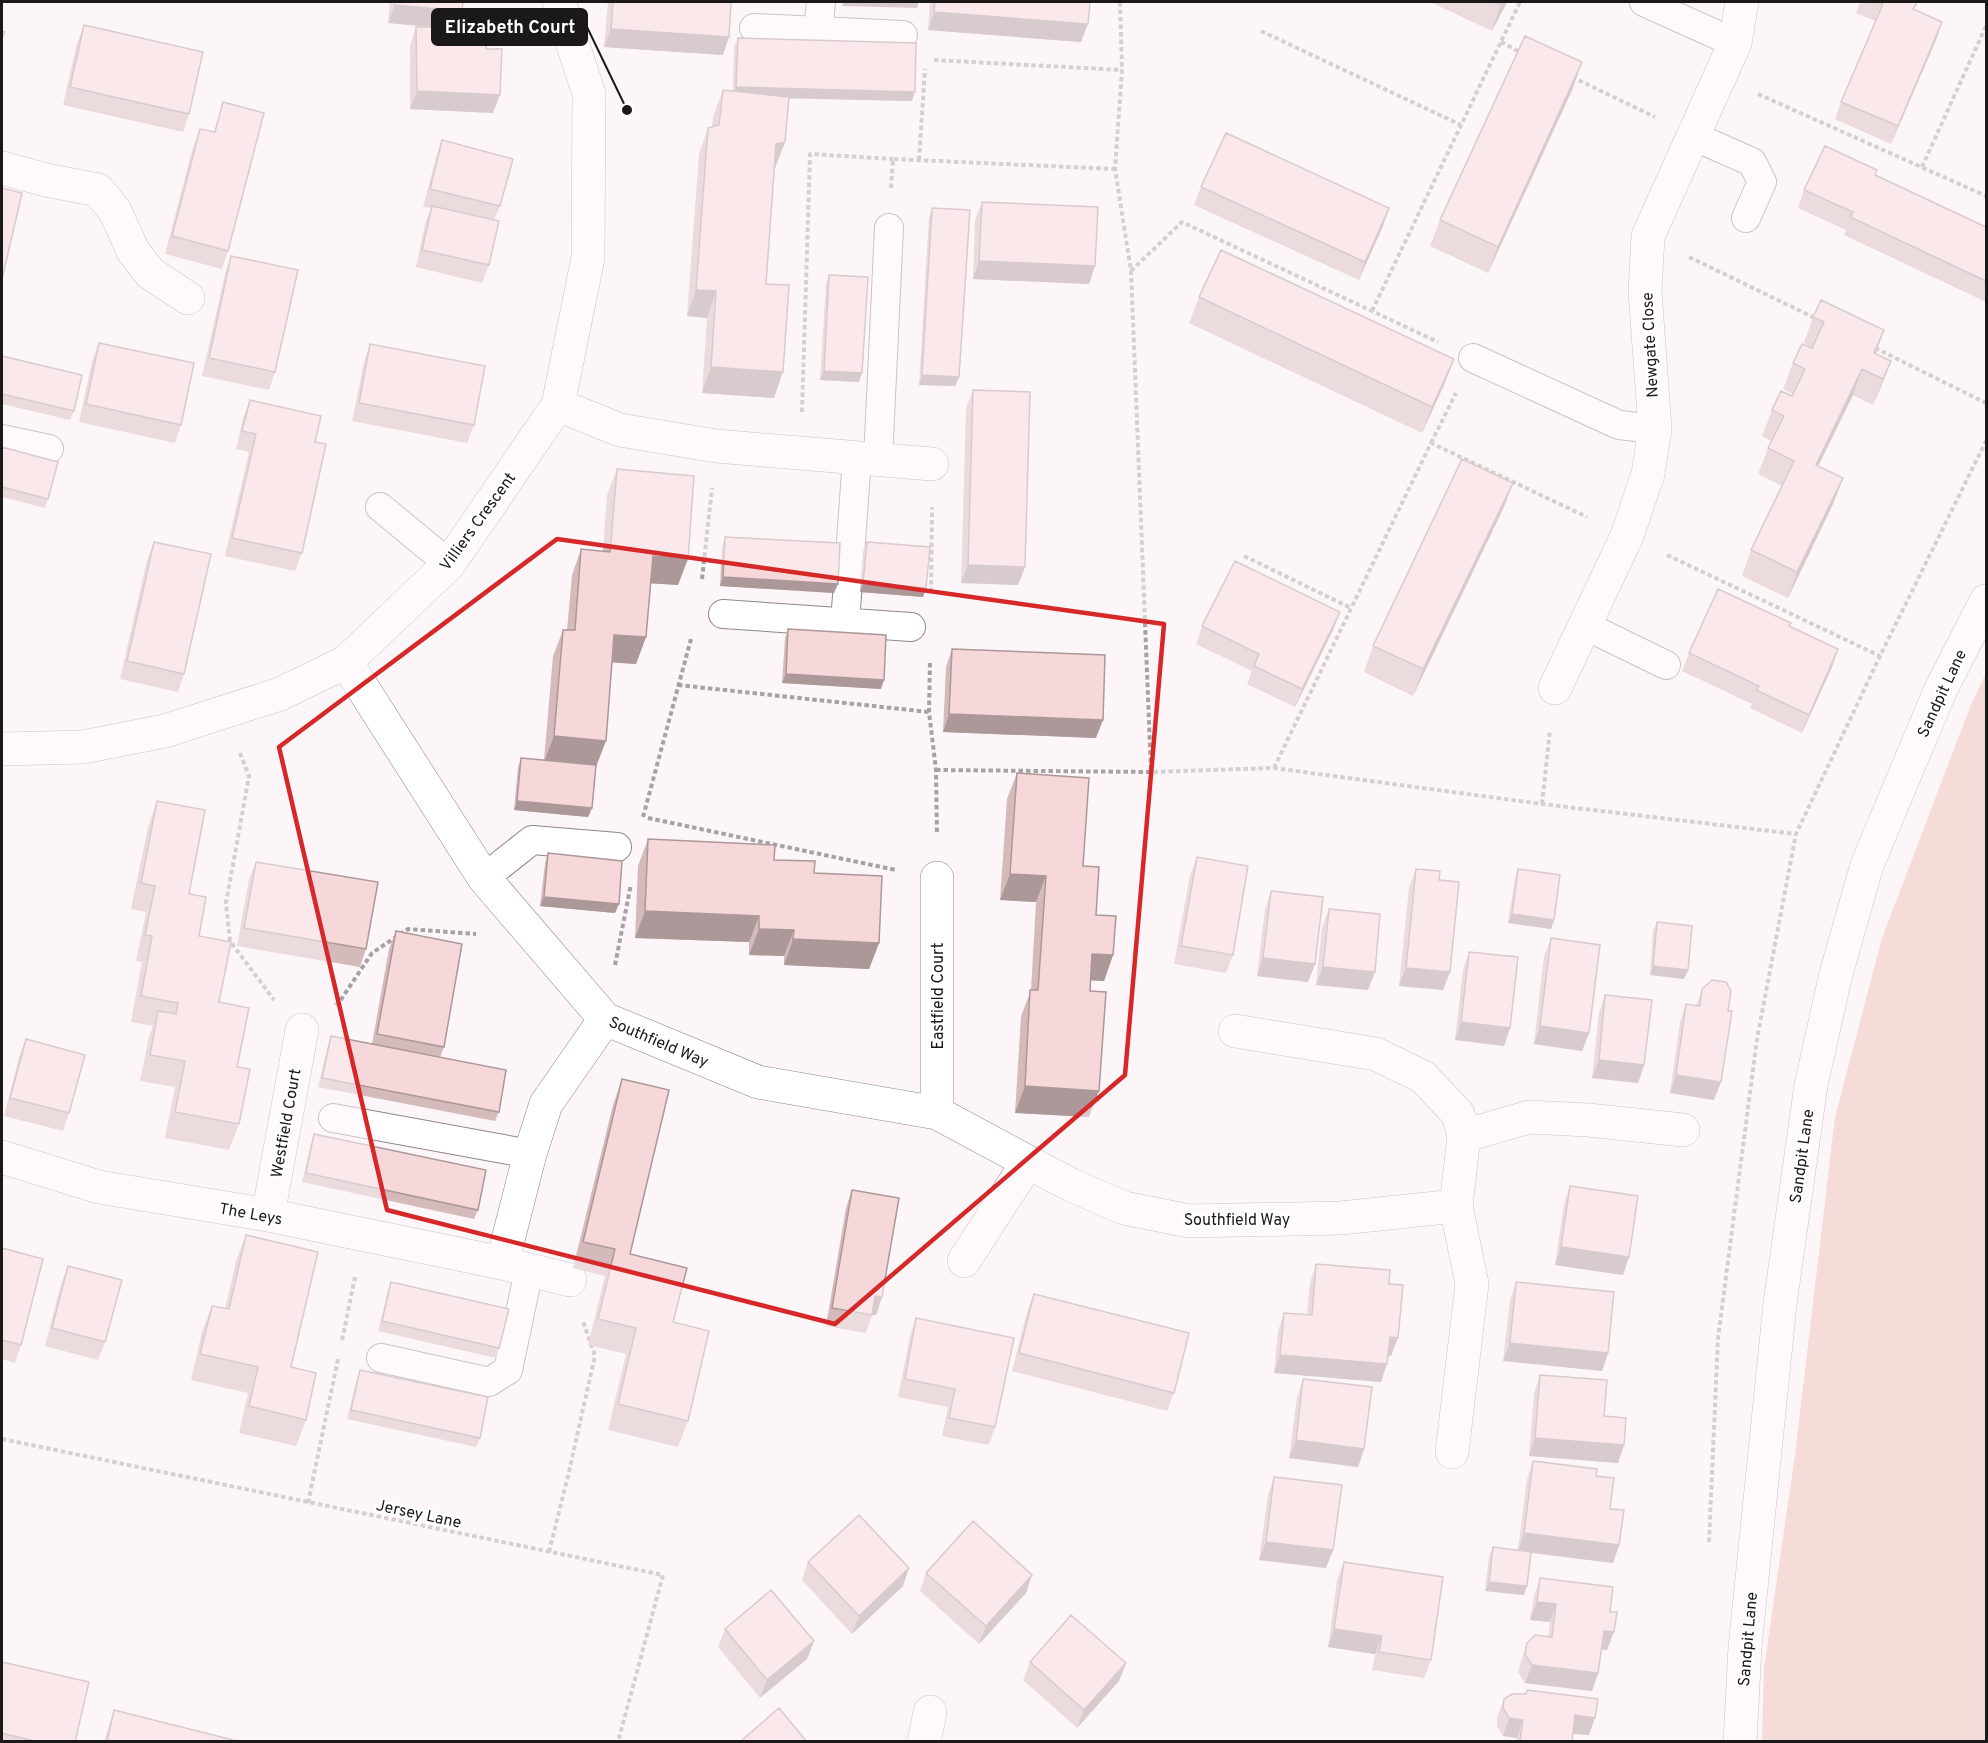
<svg xmlns="http://www.w3.org/2000/svg" width="1988" height="1743" font-family="Overpass,sans-serif">
<style>
.green{fill:#eabcb2}
.lines{fill:none;stroke-linecap:round;stroke-linejoin:round}
.service-casing{stroke:#8d8789;stroke-width:30}
.minor-casing{stroke:#8d8789;stroke-width:34}
.tertiary-casing{stroke:#8d8789;stroke-width:34}
.path{stroke:#a6a1a3;stroke-width:4;stroke-dasharray:4.5 3;stroke-linecap:butt}
.service{stroke:#fff;stroke-width:28}
.minor{stroke:#fff;stroke-width:33}
.tertiary{stroke:#fff;stroke-width:33}
.wall{fill:#d4babb}
.shaded-wall{fill:#ac9799}
.building{fill:#f6d8da;stroke:#ac9799;stroke-width:1.5}
.marked{fill:none;stroke:#d62828;stroke-width:4.5;stroke-linejoin:round}
.labels{text-anchor:middle;stroke-width:5;stroke-linejoin:round;paint-order:stroke}
.street-label{font-size:16px;fill:#1a1819;stroke:#fff}
.leader{fill:none;stroke:#1a1819;stroke-width:2}
.callout-dot{fill:#1a1819;stroke:#fff;stroke-width:2}
.callout{fill:#1a1819;stroke:#1a1819;stroke-width:2}
.callout-label{font-size:18px;text-anchor:middle;font-weight:bold;fill:#fff}
</style>
<rect width="100%" height="100%" fill="#fdf6f8"/>
<!-- green -->
<path class="green" d="M1986,673v1068h-224l2,-73 31,-213 40,-338 47,-179 88,-231z"/>
<g class="lines">
<!-- service casing -->
<g class="service-casing">
<path id="service" d="M1644,2l91,41
M754,28l149,7
M818,31l3,-29
M1693,136l59,26 10,20 -16,36
M1473,358l146,67 36,4
M2,439l47,10
M878,460l11,-232
M380,507l69,57
M723,614l188,13
M845,623l12,-164
M1584,625l82,40
M484,878l48,-38 85,7
M333,1118l197,36
M381,1358l108,24 19,-12 21,-100"/>
</g>
<!-- minor casing -->
<g class="minor-casing">
<path id="minor" d="M2,168l44,12 52,10 17,21 18,40 17,22 38,25
M558,405l62,25 96,16 216,18
M346,662l138,216 121,141 153,63 179,31 134,72 53,23 65,13 152,-3 115,-12
M1555,688l72,-152 21,-62 7,-45 -10,-138 3,-55 87,-193 7,-41
M2,749l81,-2 82,-16 115,-37 66,-32 103,-98 109,-159 30,-147 1,-164 -30,-92
M937,878v235
M1235,1031l141,23 47,23 35,37 6,22 -8,70 16,78 -20,168
M1464,1136l65,-19 59,3 95,10
M2,1157l97,30 169,28 234,48 68,17
M268,1215l34,-185
M964,1261l64,-99
M502,1263l28,-109 16,-50 59,-85
M924,1742l6,-30"/>
</g>
<!-- tertiary casing -->
<g class="tertiary-casing">
<path id="tertiary" d="M1740,1742l5,-95 35,-343 31,-219 25,-111 31,-109 73,-174 46,-90"/>
</g>
<!-- path -->
<path class="path" d="M1120,2l2,68 -7,99 16,102 20,501
M1261,31l200,94
M1501,42l21,11
M934,60l188,10
M1572,77l83,40
M1758,94l228,102
M919,160l6,-91
M1922,167l64,-141
M891,188l2,-29 222,10
M1689,257l128,62
M1131,271l51,-49 256,120
M1372,311l148,-309
M1875,348l111,55
M802,412l8,-258 83,5
M1431,443l25,-50
M1667,555l213,101
M1244,556l107,52
M702,579l10,-91
M931,592l1,-85
M930,663l-1,49 7,58 1,65
M678,685l251,27
M240,753l9,23 -23,127 4,38 44,59
M1274,768l157,-325 156,74
M936,770l215,2 123,-4 268,36 254,30
M1542,804l8,-74
M643,817l48,-178
M648,818l248,52
M615,965l16,-81
M335,1005l5,-4 32,-48 36,-24 68,5
M342,1340l13,-63
M2,1439l661,136 -45,167
M308,1503l30,-144
M1709,1542l9,-204 39,-299 39,-205 84,-178 106,-215
M549,1552l19,-76 27,-120 -12,-35"/>
<!-- service -->
<use href="#service" class="service"/>
<!-- minor -->
<use href="#minor" class="minor"/>
<!-- tertiary -->
<use href="#tertiary" class="tertiary"/>
</g>
<!-- wall -->
<path class="wall" d="M390,2h73l-7,25 30,22 7,64 -83,-4v-64l6,-18h13l-41,-4z
M608,2h123l-8,53 -119,-8z
M930,2h160l-9,40 -153,-12z
M1430,2h77l-15,29z
M1860,2h58l-4,8 28,12 -6,18 -45,104 -56,-25 6,-17 34,-81 -19,-8z
M84,25l105,89 -6,18 -120,-27 14,-62z
M738,38l174,63 -123,-3 -4,44 -10,26h-1l-8,116 8,114 -72,-5 5,-75 -20,-2 12,-162 9,-26 4,-1 1,-10 10,-27 10,1 1,-44z
M1573,88l-85,185 -58,-27 10,-26z
M223,102l5,149 -6,18 -57,-15 28,-107 7,-18 14,3z
M442,140l58,66 -6,14 -5,45 -7,18 -66,-16 9,-43 6,-16 -8,-1 13,-49z
M1875,175l111,52v75l-142,-67 2,-5 -48,-22 6,-18z
M1201,187l182,39 -24,54 -165,-75z
M982,202l107,82 -116,-5 2,-59z
M932,208l27,169 -4,9 -36,-1 10,-168z
M231,256l44,116 -6,18 -67,-14 23,-102z
M829,275l30,107 -39,-2 6,-96z
M1199,297l255,62 -10,26 -22,48 -233,-110z
M1821,300l55,54 15,7 -10,26 -8,18 -20,-10 -35,71 25,12 -10,26 -45,94 -46,-22 9,-26 31,-64 -24,-12 13,-33 -9,-5 10,-26 20,-14 1,-2 -10,-5 10,-26 19,-16 -8,-4 9,-26z
M99,343l82,82 -6,18 -96,-21 13,-61z
M370,344l104,81 -7,18 -115,-22 12,-59z
M2,356l72,55 -4,9 -68,-16z
M973,390l45,195 -57,-2 5,-175z
M250,400l52,153 -7,18 -70,-15 24,-104 -13,-3 7,-31z
M2,447l46,52 -3,9 -43,-11z
M617,469l61,116 -27,-2 -5,54 -10,27 -24,-2 -16,105 -4,41 -4,9 -74,-7 4,-43 3,-9 23,2 9,-104 10,-26h4l5,-55 9,-26 22,2 4,-56z
M1513,483l-10,26 -90,187 -49,-24 9,-26z
M725,537l109,56 -114,-7 2,-40z
M154,542l30,132 -6,18 -58,-13 27,-119z
M867,542l56,55 -63,-5 3,-41z
M1340,612l-7,18 -38,77 -48,-23 5,-13 -56,-27 6,-18z
M1790,626l48,23 -6,18 -30,66 -52,-25 2,-4 -70,-33 7,-18z
M788,629l93,60 -99,-6 3,-45z
M952,649l144,89 -153,-6 3,-65z
M1017,773l66,93 13,49 17,40 -9,26 -13,-1 -2,137 -74,-4 6,-97 10,-26 5,-88 -36,-2 7,-101z
M157,801l32,93 10,42 38,131 2,57 -10,26 -64,-12 10,-51 -35,-6 9,-44 4,-11 -22,-4 11,-60 -6,-1 10,-49 -15,-3 17,-82z
M648,839l126,21 40,13 65,70 -10,26 -85,-4v-9l-35,-1v-13l-114,-4 3,-72z
M548,853l67,60 -75,-7 5,-43z
M1197,857l36,98 -7,18 -52,-9 16,-89z
M256,862l110,87 -6,18 -123,-21 12,-67z
M1416,869l23,11 11,92 -7,18 -44,-4 10,-99z
M1518,869l36,51 -3,9 -43,-6 7,-45z
M1271,891l44,73 -7,18 -51,-6 8,-67z
M1329,909l39,81 -52,-5 6,-58z
M1657,922l31,48 -4,9 -34,-4 3,-44z
M396,931l48,116 -4,10 59,55 -4,9 -177,-34 10,-42 3,-9 41,8 17,-95z
M1551,938l38,95 -7,18 -48,-7 10,-88z
M1469,952l41,76 -6,18 -49,-6 8,-70z
M1702,989l26,22 -14,89 -44,-7 10,-71 6,-18 10,2z
M1605,995l39,70 -6,18 -46,-5 7,-65z
M26,1039l43,74 -6,18 -59,-15 15,-59z
M622,1079l8,175 43,68 15,99 -10,26 -70,-17 18,-76 -38,-9 17,-69 -32,-8 40,-163z
M314,1134l164,76 -4,9 -172,-37 9,-39z
M1570,1186l53,89 -68,-10 9,-61z
M852,1190l30,107 -6,18h-4l-6,18 -40,-7 20,-118z
M246,1235l45,132 15,53 -10,26 -57,-13 9,-40 -57,-13 11,-48 10,-26 13,3 11,-48z
M2,1248l19,97 -6,18 -13,-4z
M1316,1264l73,20 2,72h-3l-7,26 -107,-9 4,-42 6,-18 23,2 3,-33z
M68,1266l37,76 -7,18 -53,-14 16,-62z
M391,1282l108,66 -3,10 -118,-27 10,-40z
M1516,1282l92,71 -6,18 -99,-10 7,-61z
M1034,1294l140,99 -7,18 -155,-40 15,-59z
M916,1318l79,109 -6,18 -47,-9 6,-29 -50,-10 12,-61z
M360,1370l120,68 -4,9 -129,-28 10,-40z
M1540,1375l64,41 14,47 -89,-7 5,-63z
M1303,1379l61,70 -6,18 -69,-9 8,-61z
M1533,1461l63,15 14,33 9,36 -6,18 -82,-10 -4,33 -3,9 -39,-4 4,-35 4,-9 25,3 9,-71z
M1274,1477l59,73 -7,18 -67,-8 9,-65z
M808,1562l95,24 -51,48 -50,-54z
M1344,1562l87,98 -7,18 -52,-8 3,-16 -47,-7 9,-67z
M926,1573l106,2 -6,18 -47,51 -59,-53z
M1540,1578l70,34 -3,38h-5l-4,23 -6,18 -67,-8 -7,-11 3,-11 6,-18 21,-6 2,-15 -20,-2 4,-24z
M725,1629l89,12 -7,18 -47,39 -42,-51z
M2,1662l73,80h-73z
M1030,1662l96,1 -7,18 -42,47 -54,-48z
M1504,1699l85,36 -16,-1 -1,8h-56l1,-4 -14,-2 -6,-10v-9z
M114,1710l127,32h-137l4,-14z"/>
<!-- shaded-wall -->
<path class="shaded-wall" d="M843,2h76l-2,6 -75,-2z
M1503,2h4l-15,29 9,-26z
M395,5l67,6 -6,18 -68,-6z
M934,12l154,12 -7,18 -153,-12z
M1942,22l-6,18 -45,104 7,-18z
M611,29l118,8 -6,18 -119,-8z
M1582,62l-9,26 -85,185 10,-26z
M736,87l179,5 -3,9 -180,-4z
M417,91l83,4 -7,18 -83,-4z
M785,142l-10,26 -9,2 10,-26z
M1389,208l-6,18 -24,54 6,-18z
M979,261l116,5 -6,18 -116,-5z
M696,290l20,1 -9,27 -20,-2z
M1884,330l-9,26 -1,-3z
M1454,359l-10,26 -22,48 10,-26z
M1891,361l-10,26 -8,18 10,-26z
M711,367l72,5 -9,26 -72,-5z
M1862,369l-9,26 -47,96 10,-26z
M824,371l38,2 -3,9 -39,-2z
M922,375l37,2 -4,9 -36,-1z
M1843,478l-10,26 -45,94 9,-26z
M1513,483l-10,26 -90,187 10,-27z
M653,556l35,3 -10,26 -34,-2z
M968,565l57,2 -7,18 -57,-2z
M723,577l115,7 -4,9 -114,-7z
M863,583l63,5 -3,9 -63,-5z
M1340,612l-7,18 -38,77 7,-18z
M614,635l32,2 -10,27 -31,-2z
M1838,649l-6,18 -30,66 7,-18z
M786,674l98,6 -3,9 -99,-6z
M949,714l154,6 -7,18 -153,-6z
M554,736l52,5 -10,26 -52,-5z
M517,801l75,7 -4,9 -74,-7z
M1010,874l36,2 -10,26 -36,-2z
M544,897l75,7 -4,9 -75,-7z
M645,911l114,5 -10,26 -114,-4z
M1512,914l42,6 -3,9 -43,-6z
M759,929l35,1 -10,26 -35,-1z
M793,939l86,4 -10,26 -85,-4z
M1092,954l21,1 -9,26 -21,-1z
M1263,958l52,6 -7,18 -51,-6z
M1653,966l35,4 -4,9 -34,-4z
M1323,967l52,5 -7,18 -52,-5z
M1406,968l44,4 -7,18 -44,-4z
M1461,1022l49,6 -6,18 -49,-6z
M1540,1026l49,7 -7,18 -48,-7z
M1599,1060l45,5 -6,18 -46,-5z
M1676,1075l45,7 -7,18 -44,-7z
M1025,1086l74,5 -10,26 -74,-4z
M1561,1247l68,10 -6,18 -68,-10z
M875,1296l7,1 -6,18 -7,-1z
M1390,1337l8,1 -7,18 -8,-1z
M1510,1343l98,10 -6,18 -99,-10z
M1280,1355l107,9 -6,18 -107,-9z
M1535,1438l89,7 -6,18 -89,-7z
M1296,1440l68,9 -6,18 -69,-9z
M1524,1533l95,12 -6,18 -95,-12z
M1266,1542l67,8 -7,18 -67,-8z
M909,1568l-6,18 -51,48 7,-18z
M1032,1575l-6,18 -47,51 7,-18z
M1489,1582l38,4 -3,9 -39,-4z
M1537,1602l19,2 -6,18 -20,-2z
M1334,1629l48,7 -7,18 -47,-7z
M1604,1631l10,1 -7,18 -9,-1z
M814,1641l-7,18 -47,39 7,-18z
M1126,1663l-7,18 -42,47 7,-18z
M1532,1665l66,8 -6,18 -67,-8z
M1575,1715l20,3 -6,17 -20,-2z
M1509,1718l14,2 -6,18 -14,-2z"/>
<!-- building -->
<path class="building" d="M395,2h68l-1,9 -67,-6z
M613,2h118l-2,35 -118,-8z
M935,2h155l-2,22 -154,-12z
M1494,2h9l-2,3z
M1878,2h39l-4,7 29,13 -44,104 -57,-24 42,-98z
M84,25l119,27 -14,62 -119,-27z
M416,27h70v22h16l-2,46 -83,-4z
M2,31l3,1 -3,6z
M1525,36l57,26 -84,185 -58,-27z
M738,38l178,5 -1,49 -179,-5z
M723,90l66,7 -4,45 -9,2 -10,140 23,1 -6,87 -72,-5 5,-76 -20,-1 12,-162 11,-3z
M223,102l41,11 -36,138 -56,-15 28,-107 15,3z
M1226,133l163,75 -24,54 -164,-75z
M442,140l71,19 -13,47 -70,-17z
M1825,146l52,24 -2,5 111,52v54l-136,-64 3,-5 -49,-22z
M2,188l20,5 -20,86z
M982,202l116,5 -3,59 -116,-5z
M432,206l67,15 -10,44 -67,-15z
M932,208l38,2 -11,167 -37,-2z
M1221,250l233,109 -22,48 -233,-110z
M231,256l67,14 -23,102 -66,-14z
M829,275l39,2 -6,96 -38,-2z
M1821,300l63,30 -10,23 17,8 -8,18 -21,-10 -46,96 27,13 -46,94 -46,-22 43,-89 -26,-13 16,-32 -12,-6 9,-19 11,5 13,-27 -12,-6 9,-19 10,4 12,-26 -11,-5z
M99,343l95,20 -13,62 -95,-21z
M370,344l115,22 -11,59 -115,-22z
M2,356l80,19 -8,36 -72,-17z
M973,390l57,2 -5,175 -57,-2z
M250,400l71,16 -6,26 11,2 -24,109 -70,-15 24,-104 -14,-3z
M2,447l56,15 -10,37 -46,-12z
M1462,459l51,24 -90,186 -50,-23z
M617,469l77,7 -6,83 -35,-3 -7,81 -32,-2 -8,106 -52,-5 9,-106h12l6,-81 29,3z
M725,537l115,6 -2,41 -115,-7z
M154,542l57,12 -27,120 -57,-13z
M867,542l63,5 -4,41 -63,-5z
M1235,561l105,51 -38,77 -48,-23 5,-12 -57,-28z
M1718,589l73,34 -2,3 49,23 -29,66 -53,-25 3,-4 -70,-33z
M788,629l98,6 -2,45 -98,-6z
M952,649l153,6 -2,65 -154,-6z
M521,758l75,7 -4,43 -75,-7z
M1017,773l72,5 -6,88 16,1 -3,48 20,1 -3,39 -21,-1 -2,37 16,1 -7,99 -74,-5 5,-96h8l8,-114 -36,-2z
M157,801l48,9 -16,84 17,3 -7,39 32,6 -12,60 30,6 -12,59 13,2 -11,55 -64,-12 10,-51 -35,-6 8,-44 18,3 2,-11 -37,-7 11,-60 -7,-1 10,-49 -14,-3z
M648,839l127,6 -1,15 41,1 -1,12 68,3 -3,67 -86,-4 1,-9 -35,-1v-13l-114,-5z
M548,853l74,8 -3,43 -75,-7z
M1197,857l51,9 -15,89 -52,-9z
M256,862l122,20 -12,67 -122,-21z
M1416,869l24,2 -1,9 20,2 -9,90 -44,-4z
M1518,869l42,6 -6,45 -42,-6z
M1271,891l52,6 -8,67 -52,-6z
M1329,909l51,5 -5,58 -52,-5z
M1657,922l35,4 -4,44 -35,-4z
M396,931l66,13 -18,103 -67,-13z
M1551,938l49,7 -11,88 -49,-7z
M1469,952l49,5 -8,71 -49,-6z
M1712,980l14,2 5,9 -3,20h4l-11,71 -45,-7 10,-71 14,2 2,-17z
M1605,995l47,5 -8,65 -45,-5z
M331,1036l175,34 -7,42 -177,-34z
M26,1039l59,16 -16,58 -59,-15z
M622,1079l47,11 -39,164 57,14 -14,54 36,9 -21,90 -70,-17 18,-76 -38,-9 17,-70 -32,-7z
M314,1134l172,36 -8,40 -172,-37z
M1570,1186l68,10 -9,61 -68,-10z
M852,1190l47,8 -17,99 -7,-1 -3,19 -40,-7z
M246,1235l72,17 -27,115 25,6 -10,47 -57,-14 9,-39 -58,-13 12,-48 17,3z
M2,1248l41,11 -22,86 -19,-5z
M1316,1264l74,6 -1,14 14,1 -5,53 -8,-1 -3,27 -107,-9 4,-42 28,2z
M68,1266l54,14 -17,62 -53,-14z
M391,1282l118,27 -10,39 -117,-27z
M1516,1282l98,10 -6,61 -98,-10z
M1034,1294l155,39 -15,60 -155,-40z
M916,1318l98,20 -19,89 -46,-9 6,-29 -50,-10z
M360,1370l128,27 -8,41 -129,-28z
M1540,1375l67,5 -3,36 22,2 -2,27 -89,-7z
M1303,1379l69,8 -8,62 -68,-9z
M1533,1461l64,8 -1,7 18,2 -4,31 14,1 -5,35 -95,-12z
M1274,1477l68,8 -9,65 -67,-8z
M859,1515l50,53 -50,48 -51,-54z
M973,1521l59,54 -46,51 -60,-53z
M1493,1547l38,5 -4,34 -38,-4z
M1344,1562l99,15 -12,83 -52,-8 3,-16 -48,-7z
M1540,1578l73,9 -3,25h7l-3,20 -10,-1 -6,42 -66,-8 -7,-11 2,-11 8,-8 17,2 4,-33 -19,-2z
M771,1590l43,51 -47,39 -42,-51z
M1071,1615l55,48 -42,47 -54,-48z
M2,1662l87,20 -14,60h-37l-36,-9z
M1527,1690l71,9 -3,19 -20,-3 -3,27h-52l3,-22 -14,-2 -6,-10 1,-9 8,-5h14z
M779,1708l28,34h-67z
M114,1710l127,32h-134z"/>
<!-- marked area -->
<path d="M0 0H1988V1743H0ZM557,539l607,85 -39,451 -290,249 -448,-114 -108,-463z" fill="#fdf6f8" fill-opacity=".55" fill-rule="evenodd"/>
<path class="marked" d="M557,539l607,85 -39,451 -290,249 -448,-114 -108,-463z"/>
<g class="labels">
<!-- street labels -->
<g class="street-label">
<text transform="translate(1649 345) rotate(-93)" y="6">Newgate Close</text>
<text transform="translate(477 521) rotate(-54)" y="6">Villiers Crescent</text>
<text transform="translate(1941 693) rotate(-65)" y="6">Sandpit Lane</text>
<text transform="translate(937 996) rotate(-90)" y="6">Eastfield Court</text>
<text transform="translate(659 1041) rotate(23)" y="6">Southfield Way</text>
<text transform="translate(285 1123) rotate(-80)" y="6">Westfield Court</text>
<text transform="translate(1801 1156) rotate(-82)" y="6">Sandpit Lane</text>
<text transform="translate(251 1213) rotate(10)" y="6">The Leys</text>
<text x="1237" y="1225">Southfield Way</text>
<text transform="translate(419 1513) rotate(12)" y="6">Jersey Lane</text>
<text transform="translate(1747 1639) rotate(-85)" y="6">Sandpit Lane</text>
</g>
</g>
<!-- callouts -->
<path class="leader" d="M627 110L587 27"/>
<circle class="callout-dot" cx="627" cy="110" r="6"/>
<rect class="callout" x="432" y="9" width="155" height="36" rx="6"/>
<g class="callout-label">
<text x="510" y="33">Elizabeth Court</text>
</g>
<!-- border -->
<rect width="1988" height="1743" fill="none" stroke="#1a1819" stroke-width="6"/>
</svg>
